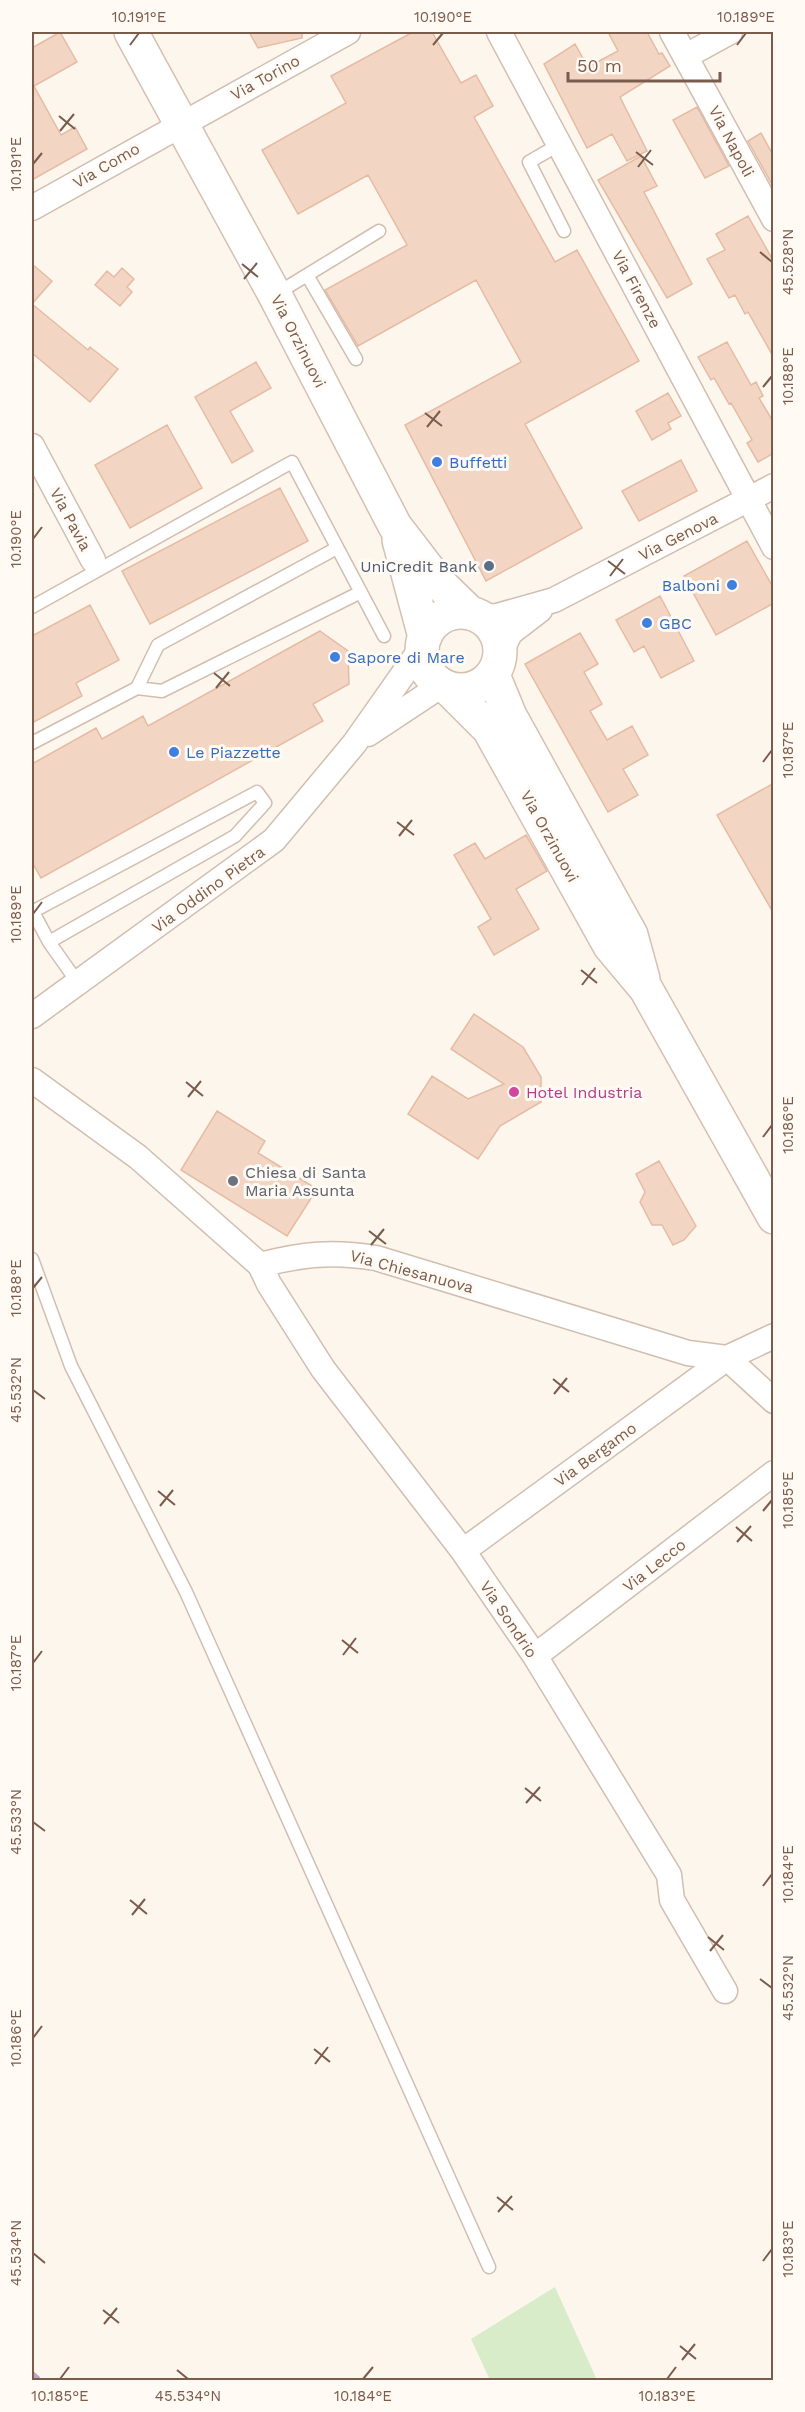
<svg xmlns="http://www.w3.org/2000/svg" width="805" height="2412" font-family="'Work Sans',sans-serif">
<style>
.green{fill:#d8ecc9}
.building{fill:#f3d5c3;stroke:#e6bba3;stroke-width:1.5}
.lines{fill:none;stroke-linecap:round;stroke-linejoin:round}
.service-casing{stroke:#d1beb0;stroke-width:15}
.minor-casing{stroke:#d1beb0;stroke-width:27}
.secondary-casing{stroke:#d6c0b0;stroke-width:36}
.service{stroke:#fff;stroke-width:12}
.minor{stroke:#fff;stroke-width:24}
.secondary{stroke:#fff;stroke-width:33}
.rail{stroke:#b9a8c9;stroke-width:4.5;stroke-dasharray:9 6;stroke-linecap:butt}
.ticks{fill:none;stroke:#7a5c4d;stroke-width:2}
.shop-dot{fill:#3f7fe0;stroke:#fffaf3;stroke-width:2}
.service-dot{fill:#5c6f8a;stroke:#fffaf3;stroke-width:2}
.hotel-dot{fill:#d1479c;stroke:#fffaf3;stroke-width:2}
.worship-dot{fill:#6b7280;stroke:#fffaf3;stroke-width:2}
.labels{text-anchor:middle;stroke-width:6;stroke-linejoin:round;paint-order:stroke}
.street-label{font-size:16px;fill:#7a5c4d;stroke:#fffaf3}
.shop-label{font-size:16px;fill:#366cbe;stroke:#fffaf3;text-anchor:start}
.service-label{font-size:16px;fill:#4e5e75;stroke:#fffaf3;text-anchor:end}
.hotel-label{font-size:16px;fill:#b23c85;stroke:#fffaf3;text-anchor:start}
.worship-label{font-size:16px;fill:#5b616d;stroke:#fffaf3;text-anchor:start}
.neatline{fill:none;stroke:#7a5c4d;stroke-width:2}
.ticks-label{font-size:15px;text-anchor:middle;fill:#7a5c4d}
</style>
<rect width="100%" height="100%" fill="#fdf6ec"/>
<!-- green -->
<path class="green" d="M555,2287l42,93h-107l-19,-41z"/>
<!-- building -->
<path class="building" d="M60,32l17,30 -43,24 27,49 14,-8 12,22 -55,31v-132z
M249,32h53v6l-44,10z
M413,32h19l29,51 15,-8 17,31 -19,11 81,145 22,-12 62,111 -114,63 57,104 -96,53 -81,-156 116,-63 -45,-82 -118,66 -33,-56 82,-45 -39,-70 -70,39 -36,-64 84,-47 -15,-27z
M608,32h39l12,22 3,-1 8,13 -50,31 27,54 -20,10 -15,-27 -25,14 -43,-84 31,-20 13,23 30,-16z
M697,107l32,59 -24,12 -32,-58z
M761,133l13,24v31l-26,-47z
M641,156l16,30 -13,6 48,92 -25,14 -69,-118z
M748,216l26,46v96l-26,-46 -3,2 -10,-19 -6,3 -22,-39 18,-9 -9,-16z
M32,264l20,17 -20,23 56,46 2,-3 28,22 -28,33 -58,-49z
M122,268l12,11 -7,8 5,5 -12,14 -25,-21 12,-14 7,6z
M727,342l24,43 5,-3 7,14 -4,2 15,25v30l-16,9 -11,-19 5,-3 -21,-37 -2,1 -15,-26 -3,2 -13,-23z
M256,362l15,26 -41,23 23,40 -21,12 -37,-66z
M668,393l13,23 -13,7 3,6 -19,11 -16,-29z
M167,425l35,63 -72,40 -35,-63z
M681,460l16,31 -58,30 -17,-30z
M280,488l28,53 -158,83 -28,-53z
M747,541l27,48v14l-58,32 -32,-59z
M660,596l34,65 -33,17 -17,-32 -10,6 -18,-32z
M90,605l29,55 -43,23 6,13 -50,27v-87z
M320,631l28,20 1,33 -36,20 10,17 -282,157 -9,-16v-98l64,-36 6,11 41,-23 5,10z
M580,633l18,31 -14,8 18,32 -12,7 17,29 25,-14 16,29 -25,14 15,26 -30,17 -83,-148z
M774,783v131l-57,-99z
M526,835l21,36 -31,18 23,40 -45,26 -16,-28 13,-8 -37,-64 21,-12 10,16z
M474,1014l49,33 18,30v25l-41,24 -22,33 -70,-45 24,-38 36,23 36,-15 -53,-35z
M217,1111l48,30 -7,12 59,36 -30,47 -106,-66z
M659,1161l37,65 -12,14 -11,5 -11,-20h-10l-12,-23 5,-10 -9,-18z"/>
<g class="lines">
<!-- service casing -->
<g class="service-casing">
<path id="service" d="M560,144l-31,18 35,69
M307,275l49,84
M276,294l103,-63
M32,607l260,-145 92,174
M137,688l21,-43 179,-97
M32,743l105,-55 25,3 199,-99
M32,910l17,32 29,41
M32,912l225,-120 8,11 -30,33 -186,106
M32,1259l39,107 115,226 303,675"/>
</g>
<!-- minor casing -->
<g class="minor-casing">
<path id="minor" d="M499,32l275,515
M672,32l102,187
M686,56l44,-24
M32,208l316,-176
M32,446l61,114
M480,617l17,-1 57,-16 220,-114
M501,652l9,-19 30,-23
M368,734l74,-49
M32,1016l242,-176 80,-96 69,-98
M32,1080l106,77 122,108c43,-11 72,-14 116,-7l312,95 39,5 47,-22
M260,1265l9,19 54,85 140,182 72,105 134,219 3,25 53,91
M463,1551l264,-193 47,43
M535,1656l239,-183"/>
</g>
<!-- secondary casing -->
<g class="secondary-casing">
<path id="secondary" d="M131,32l144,263 120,231 43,56 32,31
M399,540l26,97
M422 651a39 39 0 1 1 78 0a39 39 0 1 1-78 0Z
M493,675l17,41 121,219 12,44
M448,688l41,41 121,217 36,43 128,228"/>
</g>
<!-- service -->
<use href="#service" class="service"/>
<!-- minor -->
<use href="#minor" class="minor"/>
<!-- secondary -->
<use href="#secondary" class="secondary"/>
<!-- rail -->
<path class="rail" d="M32,2373l8,7"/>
</g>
<!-- ticks -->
<path class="ticks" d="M130,45l9,-12M433,45l10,-12M737,45l9,-12M59,116l16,13M60,131l14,-17M636,152l17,13M33,164l9,-11M638,167l13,-17M760,252l12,10M242,264l16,13M244,279l13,-16M763,387l9,-11M425,413l17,13M427,427l13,-16M33,539l9,-12M608,561l17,13M610,576l13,-17M214,673l16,13M216,688l13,-16M763,762l9,-12M397,822l17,13M399,836l13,-16M33,914l9,-12M581,970l16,13M582,985l13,-17M186,1082l17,14M188,1097l13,-16M763,1137l9,-12M369,1231l17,13M371,1245l13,-16M33,1288l9,-11M553,1379l16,13M33,1390l12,9M554,1394l13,-16M158,1491l17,14M160,1506l13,-16M763,1511l9,-11M736,1527l16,14M737,1542l14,-16M342,1640l16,13M343,1655l13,-17M33,1663l9,-12M525,1788l16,13M526,1803l14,-16M33,1822l12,9M763,1886l9,-12M130,1900l17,14M132,1915l13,-16M708,1937l16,13M710,1951l13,-16M760,1979l12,9M33,2038l9,-12M314,2049l16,13M315,2064l13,-17M497,2197l16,13M498,2212l14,-16M33,2253l12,10M763,2261l9,-12M103,2310l16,13M104,2324l13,-16M680,2346l16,13M682,2360l13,-16M177,2370l11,9M60,2379l9,-12M363,2379l10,-12M667,2379l9,-12"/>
<!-- markers -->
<g class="shop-dot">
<circle cx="437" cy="462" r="6"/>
<circle cx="732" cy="585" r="6"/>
<circle cx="647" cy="623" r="6"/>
<circle cx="335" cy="657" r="6"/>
<circle cx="174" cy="752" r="6"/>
</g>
<circle class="service-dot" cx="489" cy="566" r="6"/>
<circle class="hotel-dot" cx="514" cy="1092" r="6"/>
<circle class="worship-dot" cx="233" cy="1181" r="6"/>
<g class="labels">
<!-- street labels -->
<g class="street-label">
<text transform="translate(265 77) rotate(-29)" y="6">Via Torino</text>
<text transform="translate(732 141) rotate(62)" y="6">Via Napoli</text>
<text transform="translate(106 165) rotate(-30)" y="6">Via Como</text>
<text transform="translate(637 289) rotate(62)" y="6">Via Firenze</text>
<text transform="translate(299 341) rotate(63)" y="6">Via Orzinuovi</text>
<text transform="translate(71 519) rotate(62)" y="6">Via Pavia</text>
<text transform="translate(678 536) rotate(-27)" y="6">Via Genova</text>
<text transform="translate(550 836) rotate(61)" y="6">Via Orzinuovi</text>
<text transform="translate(208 889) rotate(-36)" y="6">Via Oddino Pietra</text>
<text transform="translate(412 1271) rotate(15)" y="6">Via Chiesanuova</text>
<text transform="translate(595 1454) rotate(-36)" y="6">Via Bergamo</text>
<text transform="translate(654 1565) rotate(-38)" y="6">Via Lecco</text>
<text transform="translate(509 1619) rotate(56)" y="6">Via Sondrio</text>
</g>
<!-- shop labels -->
<g class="shop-label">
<text x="449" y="468">Buffetti</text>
<text x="720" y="591" text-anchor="end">Balboni</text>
<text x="659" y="629">GBC</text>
<text x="347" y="663">Sapore di Mare</text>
<text x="186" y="758">Le Piazzette</text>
</g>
<!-- service labels -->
<g class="service-label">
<text x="477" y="572">UniCredit Bank</text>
</g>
<!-- hotel labels -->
<g class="hotel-label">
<text x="526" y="1098">Hotel Industria</text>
</g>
<!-- worship labels -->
<g class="worship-label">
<text x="245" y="1178">Chiesa di Santa<tspan x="245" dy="18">Maria Assunta</tspan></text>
</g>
</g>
<!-- border -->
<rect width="805" height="2412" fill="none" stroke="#fffaf3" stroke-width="66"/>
<!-- scale -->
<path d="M568 72v9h152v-9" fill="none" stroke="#7a5c4d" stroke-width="3"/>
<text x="577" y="72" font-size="18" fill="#7a5c4d" stroke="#fffaf3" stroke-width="4.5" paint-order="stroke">50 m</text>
<rect x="33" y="33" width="739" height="2346" class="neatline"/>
<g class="ticks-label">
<text x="139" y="22">10.191°E</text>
<text x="443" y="22">10.190°E</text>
<text x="746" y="22">10.189°E</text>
<text transform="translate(16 164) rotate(-90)" y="5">10.191°E</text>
<text transform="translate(788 262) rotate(-90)" y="5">45.528°N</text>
<text transform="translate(788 376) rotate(-90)" y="5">10.188°E</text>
<text transform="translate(16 539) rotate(-90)" y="5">10.190°E</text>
<text transform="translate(788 750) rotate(-90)" y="5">10.187°E</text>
<text transform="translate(16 914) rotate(-90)" y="5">10.189°E</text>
<text transform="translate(788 1125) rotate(-90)" y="5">10.186°E</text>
<text transform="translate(16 1288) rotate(-90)" y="5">10.188°E</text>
<text transform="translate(16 1390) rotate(-90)" y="5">45.532°N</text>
<text transform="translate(788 1500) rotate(-90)" y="5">10.185°E</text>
<text transform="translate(16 1663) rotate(-90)" y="5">10.187°E</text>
<text transform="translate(16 1822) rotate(-90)" y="5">45.533°N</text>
<text transform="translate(788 1874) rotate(-90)" y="5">10.184°E</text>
<text transform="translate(788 1988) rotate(-90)" y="5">45.532°N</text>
<text transform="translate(16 2038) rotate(-90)" y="5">10.186°E</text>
<text transform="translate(788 2249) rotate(-90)" y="5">10.183°E</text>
<text transform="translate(16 2253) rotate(-90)" y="5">45.534°N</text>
<text x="60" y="2401">10.185°E</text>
<text x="188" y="2401">45.534°N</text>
<text x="363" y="2401">10.184°E</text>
<text x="667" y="2401">10.183°E</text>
</g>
</svg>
